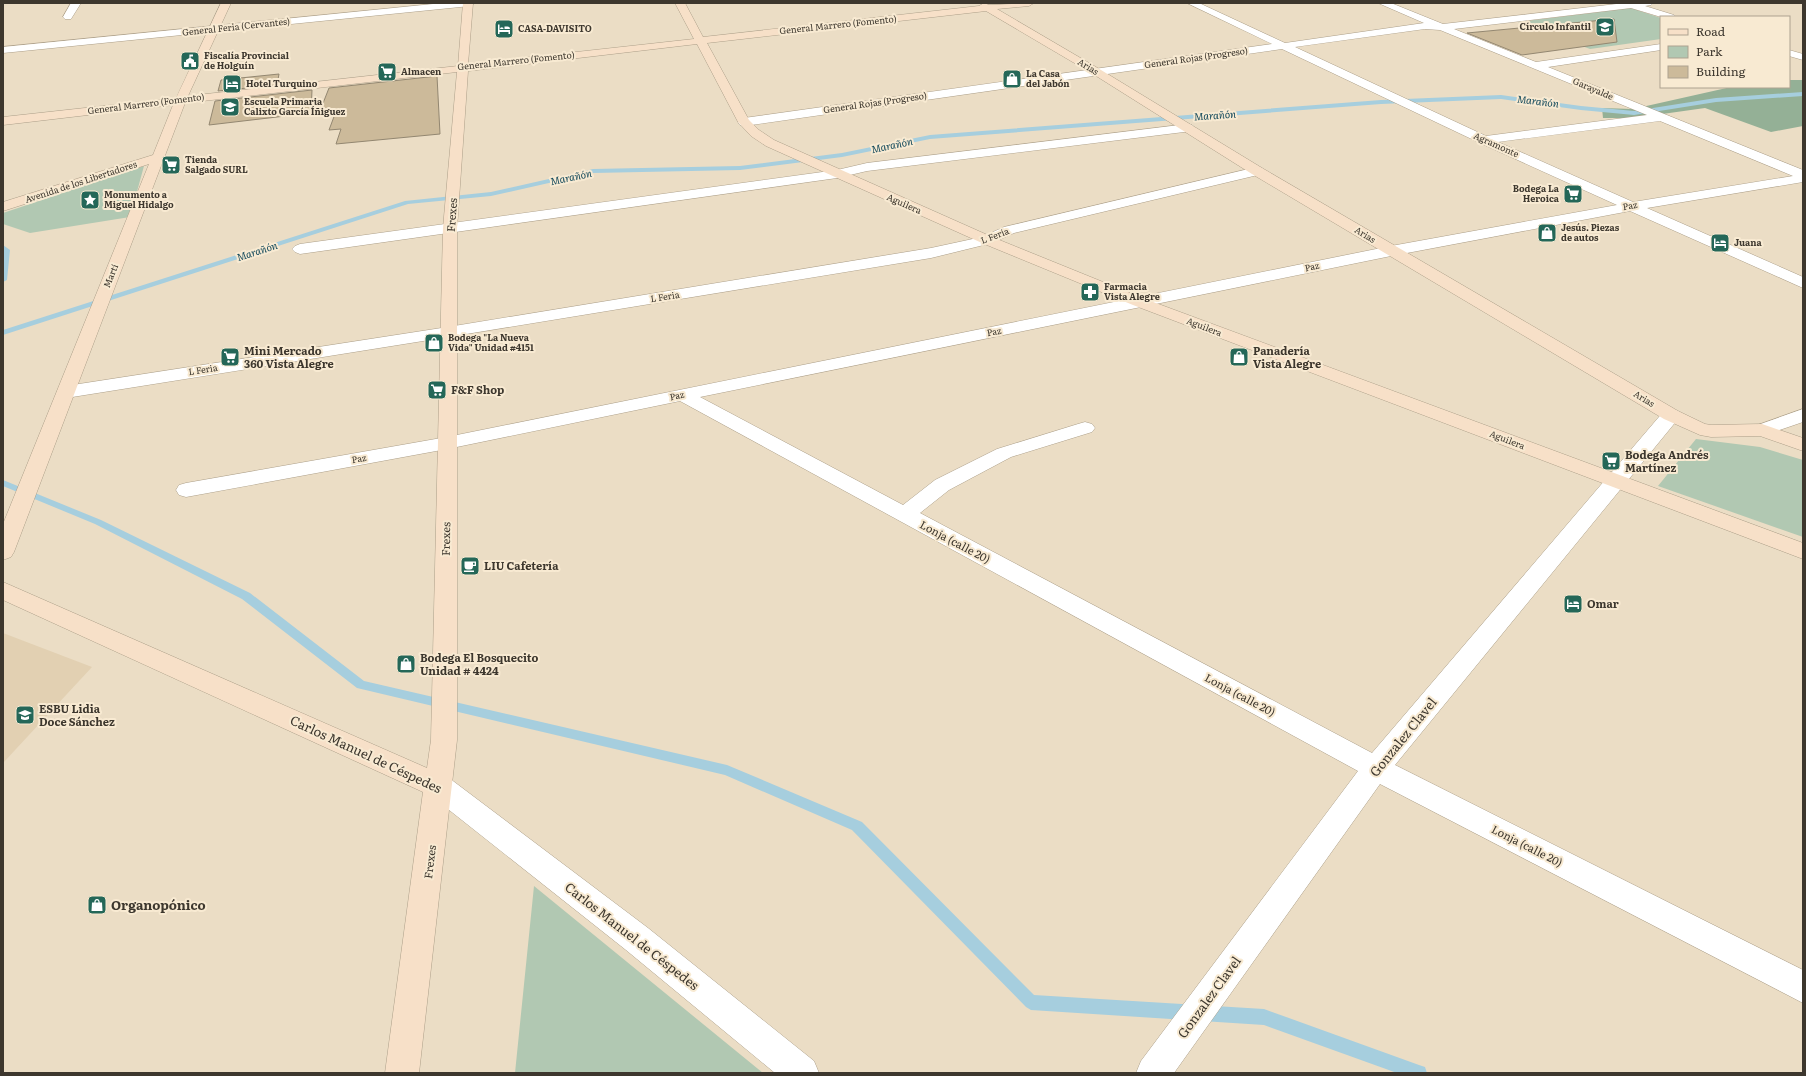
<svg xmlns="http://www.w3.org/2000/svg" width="1806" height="1076" font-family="Literata,serif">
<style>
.built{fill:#e2d0b2}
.green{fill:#b1c8b2}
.forest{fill:#94b096}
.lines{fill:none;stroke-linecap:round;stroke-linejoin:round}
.stream{fill:#a6cede;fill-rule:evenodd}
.building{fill:#ccba9a;stroke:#938771}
.street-casing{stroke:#ac9f89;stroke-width:1}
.secondary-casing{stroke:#ac9f89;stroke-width:1}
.street{fill:#fff;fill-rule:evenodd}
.secondary{fill:#f7e0c8;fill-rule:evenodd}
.labels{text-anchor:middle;stroke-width:4;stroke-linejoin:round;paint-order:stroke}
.far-street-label{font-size:9px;fill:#3d372e;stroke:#f8ead2}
.far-poi-label{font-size:9px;font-weight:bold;fill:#3d372e;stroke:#f8ead2;text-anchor:start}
.far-water-label{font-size:10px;font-style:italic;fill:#144a5c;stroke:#f8ead2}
.street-label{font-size:11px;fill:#3d372e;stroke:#f8ead2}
.poi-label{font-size:11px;font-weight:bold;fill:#3d372e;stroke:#f8ead2;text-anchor:start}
.near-street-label{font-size:13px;fill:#3d372e;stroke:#f8ead2}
.near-poi-label{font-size:13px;font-weight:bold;fill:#3d372e;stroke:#f8ead2;text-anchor:start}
</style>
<rect width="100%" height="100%" fill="#ebddc5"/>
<!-- built -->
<path class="built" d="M3,633l89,34 -89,96z"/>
<!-- green -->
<path class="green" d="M1631,8l30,10v21l-71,10 -72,-27z
M144,166l-14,51 -100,16 -27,-9v-11z
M1696,439l64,8 43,13v77l-145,-51z
M534,886l229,187h-248z"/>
<!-- forest -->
<path class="forest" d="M1789,80h14v46l-32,6 -66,-24 -71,10h-31l-1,-10 31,1 98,-22h58z"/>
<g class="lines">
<!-- stream -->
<path class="stream" d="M1803,92v4l-87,6 -82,13 -53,-5 -80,-11 -120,5 -451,35 -88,18 -102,13 -147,3 -102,23 -83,8 -405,131v-5l402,-129 86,-9 102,-23 147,-3 102,-13 88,-18 451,-35 120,-5 80,11 53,5 82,-13z
M3,245l7,5 -3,30 -4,2z
M3,480l98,40 149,73 114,88 363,84 135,57 172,173 230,14 155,56 6,2 2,6h-30l-133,-48 -233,-15 -5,-3 -174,-177 -127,-55 -368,-87 -115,-89 -147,-75 -92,-38z"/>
</g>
<!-- building -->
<path class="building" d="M1614,19l3,23 -95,13 -55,-22z
M279,74l-2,11 -59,6 3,-11z
M437,76l3,58 -104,10 5,-15 -12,1 6,-16 -17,2 11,-28z
M312,90l-1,23 -102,12 6,-24z"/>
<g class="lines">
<!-- street casing -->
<g class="street-casing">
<path id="street" d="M71,3h10l-10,16h-6l-2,-2z
M443,3h32l-5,3 -467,47v-6z
M1187,3h12l86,40 139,-20 -46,-20h13l52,21 182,-21h28l-2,2 -6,1 29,9 2,2h-15l-30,-9 -177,21 82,33 125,-18v6l-113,17 255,103v12l-156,26 156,69v11l-173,-77 -239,45 -691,141 203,108 32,-25 62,-31 81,-25 7,-2 7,2 3,4 -3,4 -81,25 -62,33 -29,23 452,240 292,-342 7,-2 7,2 3,4 -3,4 -283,346 408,205v33l-423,-219 -206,289h-38l5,-12 217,-290 -678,-370 -233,48 -261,48 -7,-2 -3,-5 3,-5 7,-2 261,-46 944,-191 226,-41 -137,-62 -198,-94 -538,77 -4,-1 -2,-3 2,-3 4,-1 528,-74zM1425,29l15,1 207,85 -161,21 -191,-89zM1660,121l133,55 -160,26 -135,-60z
M1789,50l14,4v6l-14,-4z
M1188,124l4,1 2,3 -2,3 -325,40 -30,7 -537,76 -5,-2 -3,-3 3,-3 5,-2 537,-74 30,-7z
M1257,167l5,1 2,3 -2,3 -248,59 -22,10 -61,15 -483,79 -382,61 -7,-2 -2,-4 2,-4 7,-2 382,-59 483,-79 51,-11 22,-10z
M1803,409v13l-41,14 -7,-2 -3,-4 3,-4z
M439,774l10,4 199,150 166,133 5,12h-44l-149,-123 -197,-156 -4,-8 4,-8z"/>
</g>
<!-- secondary casing -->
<g class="secondary-casing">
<path id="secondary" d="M221,3h10l-43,93 270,-30 5,-63h10l-5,61 226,-25 -19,-36h10l18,34 276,-31 5,-3 5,2 45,-2 -5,3 -32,3 104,61 161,98 416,243 27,13 6,1 51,-1 41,14v13l-43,-15 -49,1 -11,-2 -36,-16 -412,-245 -159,-100 -107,-63 -279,32 42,77 10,10 15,10 218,97 153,62 658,244v16l-670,-254 -151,-62 -216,-97 -15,-10 -13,-14 -41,-78 -229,27 -11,157v512l-38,333h-34l38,-281 -420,-192v-18l424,186 4,-28 12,-512 14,-156 -272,31 -171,449 -3,5 -8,3v-36l146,-360 -146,47v-9l150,-47 20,-50 -170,20v-8l173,-19z"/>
</g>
<!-- street -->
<use href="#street" class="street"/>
<!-- secondary -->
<use href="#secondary" class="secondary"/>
</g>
<!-- icons -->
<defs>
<g id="school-square" transform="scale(1)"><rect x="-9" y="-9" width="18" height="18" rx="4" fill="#246758" stroke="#f8ead2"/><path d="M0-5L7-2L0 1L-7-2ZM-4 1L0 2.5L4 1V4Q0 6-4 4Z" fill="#fff"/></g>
<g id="hotel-square" transform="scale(1)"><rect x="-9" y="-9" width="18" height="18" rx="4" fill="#246758" stroke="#f8ead2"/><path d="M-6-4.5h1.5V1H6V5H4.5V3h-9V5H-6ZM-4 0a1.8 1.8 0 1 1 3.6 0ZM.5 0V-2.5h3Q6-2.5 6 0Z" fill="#fff"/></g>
<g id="civic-square" transform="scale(1)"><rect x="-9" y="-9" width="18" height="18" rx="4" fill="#246758" stroke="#f8ead2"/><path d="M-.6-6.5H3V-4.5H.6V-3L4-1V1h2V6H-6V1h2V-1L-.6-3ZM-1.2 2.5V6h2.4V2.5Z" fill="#fff"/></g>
<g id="supermarket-square" transform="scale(1)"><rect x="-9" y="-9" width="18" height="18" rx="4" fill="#246758" stroke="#f8ead2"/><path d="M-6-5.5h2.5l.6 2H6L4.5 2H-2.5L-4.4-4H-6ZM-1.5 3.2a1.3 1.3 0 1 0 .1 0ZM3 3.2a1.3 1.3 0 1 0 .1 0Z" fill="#fff"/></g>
<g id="shop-square" transform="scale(1)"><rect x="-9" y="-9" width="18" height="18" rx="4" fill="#246758" stroke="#f8ead2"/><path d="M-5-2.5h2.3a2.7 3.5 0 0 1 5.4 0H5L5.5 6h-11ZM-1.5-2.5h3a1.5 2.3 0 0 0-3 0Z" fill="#fff"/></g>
<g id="sight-square" transform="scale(1)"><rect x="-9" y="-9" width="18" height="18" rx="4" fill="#246758" stroke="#f8ead2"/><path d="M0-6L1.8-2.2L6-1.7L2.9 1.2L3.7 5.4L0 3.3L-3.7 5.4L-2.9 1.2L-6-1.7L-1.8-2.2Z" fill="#fff"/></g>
<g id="pharmacy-square" transform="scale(1)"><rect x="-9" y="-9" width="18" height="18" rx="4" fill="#246758" stroke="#f8ead2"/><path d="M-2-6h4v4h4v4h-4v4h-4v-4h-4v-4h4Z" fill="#fff"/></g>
<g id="cafe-square" transform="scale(1)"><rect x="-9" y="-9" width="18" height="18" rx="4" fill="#246758" stroke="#f8ead2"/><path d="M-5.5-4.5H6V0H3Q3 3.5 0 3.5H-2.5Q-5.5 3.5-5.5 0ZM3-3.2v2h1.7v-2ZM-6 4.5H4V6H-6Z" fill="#fff"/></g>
</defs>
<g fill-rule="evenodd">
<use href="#school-square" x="1605" y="27"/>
<use href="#hotel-square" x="504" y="29"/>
<use href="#civic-square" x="190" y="61"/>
<use href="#supermarket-square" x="387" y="72"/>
<use href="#shop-square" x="1012" y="79"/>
<use href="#hotel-square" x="232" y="84"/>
<use href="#school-square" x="230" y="107"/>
<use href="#supermarket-square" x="171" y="165"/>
<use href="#supermarket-square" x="1573" y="194"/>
<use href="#sight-square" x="90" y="200"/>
<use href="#shop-square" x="1547" y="233"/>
<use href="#hotel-square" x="1720" y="243"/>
<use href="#pharmacy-square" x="1090" y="292"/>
<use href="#shop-square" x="434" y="343"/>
<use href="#supermarket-square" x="230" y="357"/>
<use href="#shop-square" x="1239" y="357"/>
<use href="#supermarket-square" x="437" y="390"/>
<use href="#supermarket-square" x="1611" y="461"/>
<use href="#cafe-square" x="470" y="566"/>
<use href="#hotel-square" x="1573" y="604"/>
<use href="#shop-square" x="406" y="664"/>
<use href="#school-square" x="25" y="715"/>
<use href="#shop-square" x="97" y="905"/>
</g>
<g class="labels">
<!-- far-street labels -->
<g class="far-street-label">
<text transform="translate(838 25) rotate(-6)" y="3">General Marrero (Fomento)</text>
<text transform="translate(236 27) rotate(-6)" y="3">General Feria (Cervantes)</text>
<text transform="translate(1196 58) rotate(-8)" y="3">General Rojas (Progreso)</text>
<text transform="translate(516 61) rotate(-6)" y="3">General Marrero (Fomento)</text>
<text transform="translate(1088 67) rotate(31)" y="3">Arias</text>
<text transform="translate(1593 89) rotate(23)" y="3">Garayalde</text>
<text transform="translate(875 103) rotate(-8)" y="3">General Rojas (Progreso)</text>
<text transform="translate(146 104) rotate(-7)" y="3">General Marrero (Fomento)</text>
<text transform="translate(1496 145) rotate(24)" y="3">Agramonte</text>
<text transform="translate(81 182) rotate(-18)" y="3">Avenida de los Libertadores</text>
<text transform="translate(904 204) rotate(24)" y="3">Aguilera</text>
<text transform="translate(1630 206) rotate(-10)" y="3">Paz</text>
<text transform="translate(1365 235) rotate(31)" y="3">Arias</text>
<text transform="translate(995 236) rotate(-21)" y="3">L Feria</text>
<text transform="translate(1312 267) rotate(-12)" y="3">Paz</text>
<text transform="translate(111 276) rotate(-68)" y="3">Martí</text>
<text transform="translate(665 297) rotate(-9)" y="3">L Feria</text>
<text transform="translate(1204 327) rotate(21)" y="3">Aguilera</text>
<text transform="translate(994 332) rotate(-11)" y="3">Paz</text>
<text transform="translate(203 370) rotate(-9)" y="3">L Feria</text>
<text transform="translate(677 396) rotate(-12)" y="3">Paz</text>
<text transform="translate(1644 399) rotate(31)" y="3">Arias</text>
<text transform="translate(1507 440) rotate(21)" y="3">Aguilera</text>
<text transform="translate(359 459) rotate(-10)" y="3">Paz</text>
</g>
<!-- far-poi labels -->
<g class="far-poi-label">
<text x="1591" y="30" text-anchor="end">Círculo Infantil</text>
<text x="518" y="32">CASA-DAVISITO</text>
<text x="204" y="59">Fiscalía Provincial<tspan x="204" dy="10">de Holguín</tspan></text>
<text x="401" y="75">Almacen</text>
<text x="1026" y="77">La Casa<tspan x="1026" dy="10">del Jabón</tspan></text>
<text x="246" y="87">Hotel Turquino</text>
<text x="244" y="105">Escuela Primaria<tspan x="244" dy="10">Calixto García Íñiguez</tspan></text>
<text x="185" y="163">Tienda<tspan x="185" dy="10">Salgado SURL</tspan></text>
<text x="1559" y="192" text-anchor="end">Bodega La<tspan x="1559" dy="10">Heroica</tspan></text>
<text x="104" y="198">Monumento a<tspan x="104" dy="10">Miguel Hidalgo</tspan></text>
<text x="1561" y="231">Jesús. Piezas<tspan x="1561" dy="10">de autos</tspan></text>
<text x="1734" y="246">Juana</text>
<text x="1104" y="290">Farmacia<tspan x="1104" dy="10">Vista Alegre</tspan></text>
<text x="448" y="341">Bodega "La Nueva<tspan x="448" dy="10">Vida" Unidad #4151</tspan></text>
</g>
<!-- far-water labels -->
<g class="far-water-label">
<text transform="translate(1538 101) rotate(7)" y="4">Marañón</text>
<text transform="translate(1215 115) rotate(-4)" y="4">Marañón</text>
<text transform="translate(892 145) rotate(-12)" y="4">Marañón</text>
<text transform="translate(571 177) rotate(-12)" y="4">Marañón</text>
<text transform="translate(257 251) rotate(-18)" y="4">Marañón</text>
</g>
<!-- street labels -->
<g class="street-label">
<text transform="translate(452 215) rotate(-86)" y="4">Frexes</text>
<text transform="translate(446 539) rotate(-89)" y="4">Frexes</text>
<text transform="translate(955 542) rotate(28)" y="4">Lonja (calle 20)</text>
<text transform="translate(1240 695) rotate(28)" y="4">Lonja (calle 20)</text>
<text transform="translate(1527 846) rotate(27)" y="4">Lonja (calle 20)</text>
<text transform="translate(430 862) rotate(-83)" y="4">Frexes</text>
</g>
<!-- poi labels -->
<g class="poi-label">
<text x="244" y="355">Mini Mercado<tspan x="244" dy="13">360 Vista Alegre</tspan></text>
<text x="1253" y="355">Panadería<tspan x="1253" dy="13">Vista Alegre</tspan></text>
<text x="451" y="394">F&amp;F Shop</text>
<text x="1625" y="459">Bodega Andrés<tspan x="1625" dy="13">Martínez</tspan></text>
<text x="484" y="570">LIU Cafetería</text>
<text x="1587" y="608">Omar</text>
<text x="420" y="662">Bodega El Bosquecito<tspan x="420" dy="13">Unidad # 4424</tspan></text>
<text x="39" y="713">ESBU Lidia<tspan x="39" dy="13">Doce Sánchez</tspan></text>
</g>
<!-- near-street labels -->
<g class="near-street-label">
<text transform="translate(1403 737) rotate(-51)" y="5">Gonzalez Clavel</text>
<text transform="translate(366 754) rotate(25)" y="5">Carlos Manuel de Céspedes</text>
<text transform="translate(632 936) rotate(38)" y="5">Carlos Manuel de Céspedes</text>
<text transform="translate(1209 997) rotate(-54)" y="5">Gonzalez Clavel</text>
</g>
<!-- near-poi labels -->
<g class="near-poi-label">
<text x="111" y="910">Organopónico</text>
</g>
</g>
<!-- border -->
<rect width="1806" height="1076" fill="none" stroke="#3d372e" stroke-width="8"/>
<!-- legend -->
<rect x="1660" y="16" width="130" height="72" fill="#f8ead2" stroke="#ada290"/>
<rect x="1668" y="29" width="20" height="6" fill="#f7e0c8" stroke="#ada290"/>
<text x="1696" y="36" font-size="12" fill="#3d372e">Road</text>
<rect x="1668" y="46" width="20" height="12" fill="#b1c8b2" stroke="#ada290"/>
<text x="1696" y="56" font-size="12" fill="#3d372e">Park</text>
<rect x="1668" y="66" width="20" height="12" fill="#ccba9a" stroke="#ada290"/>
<text x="1696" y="76" font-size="12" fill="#3d372e">Building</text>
</svg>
